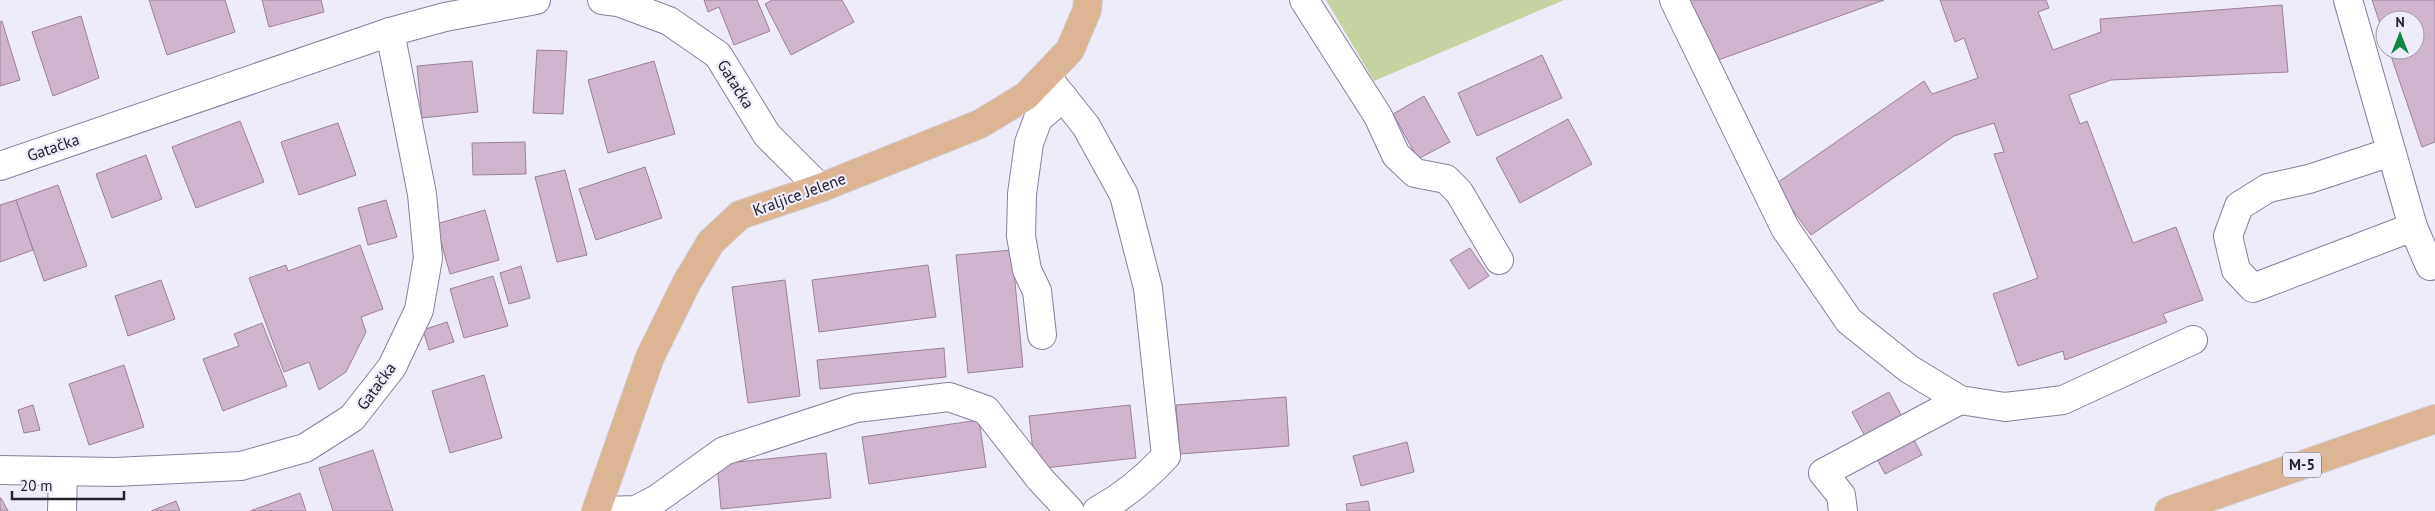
<svg xmlns="http://www.w3.org/2000/svg" width="2435" height="511" font-family="'PT Sans',sans-serif">
	<rect width="100%" height="100%" fill="#efecf9"/>
	<path fill="#c5d3a3" d="M 1326,0 L 1564,0 L 1374,81 Z"/>
	<g fill="#d0b5ce" stroke="#9b8199">
		<path d="M 149,0 L 225,0 L 235,32 L 167,55 Z"/>
		<path d="M 262,0 L 321,0 L 324,12 L 269,27 Z"/>
		<path d="M 704,0 L 757,0 L 770,31 L 734,45 L 719,7 L 708,12 Z"/>
		<path d="M 772,0 L 842,0 L 854,22 L 791,55 L 765,4 Z"/>
		<path d="M 1687,0 L 1884,0 L 1710,63 Z"/>
		<path d="M 1940,0 L 2046,0 L 2049,8 L 2038,12 L 2053,50 L 2101,32 L 2100,19 L 2282,5 L 2288,72 L 2111,80 L 2069,95 L 2080,124 L 2087,121 L 2133,243 L 2176,227 L 2203,300 L 2163,314 L 2167,322 L 2065,360 L 2063,351 L 2018,366 L 1993,294 L 2038,278 L 1994,154 L 2004,152 L 1994,123 L 1954,136 L 1811,235 L 1774,185 L 1924,81 L 1932,94 L 1978,78 L 1964,38 L 1955,42 Z"/>
		<path d="M 2372,0 L 2435,0 L 2435,142 L 2422,147 L 2389,50 L 2415,50 L 2415,20 L 2385,20 L 2385,38 Z"/>
		<path d="M 81,16 L 99,78 L 53,96 L 32,32 Z"/>
		<path d="M 2,21 L 20,80 L 0,86 L 0,22 Z"/>
		<path d="M 537,50 L 567,51 L 563,114 L 533,113 Z"/>
		<path d="M 1542,55 L 1562,98 L 1477,136 L 1458,93 Z"/>
		<path d="M 472,61 L 478,112 L 422,118 L 417,66 Z"/>
		<path d="M 654,61 L 675,134 L 608,153 L 588,80 Z"/>
		<path d="M 1424,96 L 1450,142 L 1418,159 L 1393,114 Z"/>
		<path d="M 1568,119 L 1592,164 L 1520,203 L 1496,158 Z"/>
		<path d="M 240,121 L 264,182 L 196,208 L 172,147 Z"/>
		<path d="M 338,123 L 356,175 L 299,195 L 281,142 Z"/>
		<path d="M 525,142 L 526,174 L 473,175 L 472,143 Z"/>
		<path d="M 146,155 L 162,199 L 112,218 L 96,174 Z"/>
		<path d="M 645,167 L 662,218 L 596,240 L 579,189 Z"/>
		<path d="M 565,170 L 587,255 L 557,262 L 535,177 Z"/>
		<path d="M 58,185 L 87,266 L 44,281 L 16,200 Z"/>
		<path d="M 16,200 L 33,250 L 0,262 L 0,205 Z"/>
		<path d="M 386,200 L 397,237 L 368,245 L 358,208 Z"/>
		<path d="M 485,210 L 499,260 L 450,274 L 436,224 Z"/>
		<path d="M 360,245 L 383,309 L 361,317 L 366,332 L 346,372 L 319,390 L 309,362 L 284,372 L 249,278 L 286,265 L 288,271 Z"/>
		<path d="M 1470,248 L 1489,276 L 1469,289 L 1450,260 Z"/>
		<path d="M 1012,250 L 1023,367 L 968,373 L 956,255 Z"/>
		<path d="M 928,265 L 936,317 L 819,332 L 812,280 Z"/>
		<path d="M 521,266 L 530,298 L 509,304 L 500,273 Z"/>
		<path d="M 493,276 L 508,326 L 464,338 L 450,289 Z"/>
		<path d="M 161,280 L 175,319 L 128,336 L 115,296 Z"/>
		<path d="M 785,280 L 800,396 L 748,403 L 732,287 Z"/>
		<path d="M 447,322 L 454,342 L 429,350 L 423,330 Z"/>
		<path d="M 262,323 L 287,386 L 223,411 L 203,359 L 239,346 L 234,334 Z"/>
		<path d="M 944,348 L 946,377 L 820,389 L 817,360 Z"/>
		<path d="M 124,365 L 144,427 L 89,445 L 69,384 Z"/>
		<path d="M 484,375 L 502,438 L 450,453 L 432,391 Z"/>
		<path d="M 1889,392 L 1922,455 L 1885,474 L 1852,412 Z"/>
		<path d="M 1286,397 L 1289,446 L 1180,454 L 1176,405 Z"/>
		<path d="M 33,405 L 40,430 L 24,433 L 18,410 Z"/>
		<path d="M 1130,405 L 1136,458 L 1035,469 L 1029,416 Z"/>
		<path d="M 979,420 L 986,467 L 869,484 L 862,437 Z"/>
		<path d="M 1407,442 L 1414,472 L 1361,486 L 1353,456 Z"/>
		<path d="M 373,450 L 393,511 L 333,511 L 319,468 Z"/>
		<path d="M 826,453 L 831,498 L 721,509 L 717,464 Z"/>
		<path d="M 300,493 L 306,511 L 250,511 Z"/>
		<path d="M 0,498 L 1,498 L 8,511 L 0,511 Z"/>
		<path d="M 176,501 L 180,511 L 151,511 Z"/>
		<path d="M 1368,501 L 1370,511 L 1347,511 L 1346,504 Z"/>
	</g>
	<g fill="none" stroke-linecap="round" stroke-linejoin="round">
		<g stroke="#877f9d" stroke-width="30">
			<g id="minor">
				<path d="M 602,0 L 618,2 L 669,21 L 718,55 L 767,135 L 820,188"/>
				<path d="M 1304,0 L 1378,116 L 1396,155 L 1415,173 L 1446,179 L 1459,192 L 1499,260"/>
				<path d="M 1674,0 L 1785,228 L 1849,321 L 1909,369 L 1960,400 L 2005,407 L 2063,400 L 2193,340"/>
				<path d="M 2348,0 L 2413,227 L 2430,266"/>
				<path d="M 1046,76 L 1086,126 L 1124,195 L 1148,288 L 1166,456 C 1145,479 1124,496 1097,511"/>
				<path d="M 2391,152 L 2309,179 L 2268,188 L 2239,206 L 2228,236 L 2236,270 L 2253,288 L 2413,227"/>
				<path d="M 0,166 L 390,32 L 445,17 L 536,0"/>
				<path d="M 1042,335 L 1037,291 L 1027,270 L 1021,236 L 1022,194 L 1029,143 L 1038,119 L 1063,97"/>
				<path d="M 0,470 L 115,472 L 241,466 L 305,448 L 352,418 L 392,367 L 419,310 L 428,258 L 422,194 L 390,32"/>
				<path d="M 62,511 L 63,472"/>
				<path d="M 603,511 L 636,510 L 657,499 L 724,451 L 856,408 L 949,397 L 986,410 L 1040,479 L 1070,511"/>
				<path d="M 1843,511 L 1841,495 L 1823,473 L 1960,400"/>
			</g>
		</g>
		<g stroke="#cfced1" stroke-width="30">
			<g id="major">
				<path d="M 596,511 L 650,357 L 687,282 L 711,242 L 740,215 L 820,188 L 980,124 L 1026,96 L 1070,50 L 1087,10 L 1088,0"/>
				<path d="M 2169,511 L 2435,419"/>
			</g>
		</g>
		<use href="#minor" stroke="#fff" stroke-width="28"/>
		<use href="#major" stroke="#dcb594" stroke-width="28"/>
	</g>
	<g text-anchor="middle" stroke-width="4.5" stroke-linejoin="round" paint-order="stroke">
		<rect fill="#efecf9" stroke="#615d6a" stroke-width="1" x="2283" y="452.5" width="38" height="25" rx="4"/>
		<g font-size="15" font-weight="bold" fill="#24202d">
			<text x="2302" y="470">M-5</text>
		</g>
		<g font-size="16" fill="#24202d" stroke="#efecf9">
			<text transform="translate(736 84) rotate(58)" y="6">Gatačka</text>
			<text transform="translate(53 147) rotate(-19)" y="6">Gatačka</text>
			<text transform="translate(799 194) rotate(-20)" y="6">Kraljice Jelene</text>
			<text transform="translate(376 386) rotate(-54)" y="6">Gatačka</text>
		</g>
	</g>
	<g transform="translate(2400 35)"><circle r="24" fill="#efecf9" stroke="#9e9aa7"/>
	<path d="M0-4L9 19L0 12L-9 19Z" fill="#0a8742"/>
	<text y="-8" font-size="14" font-weight="bold" text-anchor="middle" fill="#24202d">N</text>
	</g>
	<path d="M12 491v8h112v-8" fill="none" stroke="#24202d" stroke-width="2.5"/>
	<text x="20" y="491" font-size="15" fill="#24202d" stroke="#efecf9" stroke-width="4" paint-order="stroke">20 m</text>
</svg>
